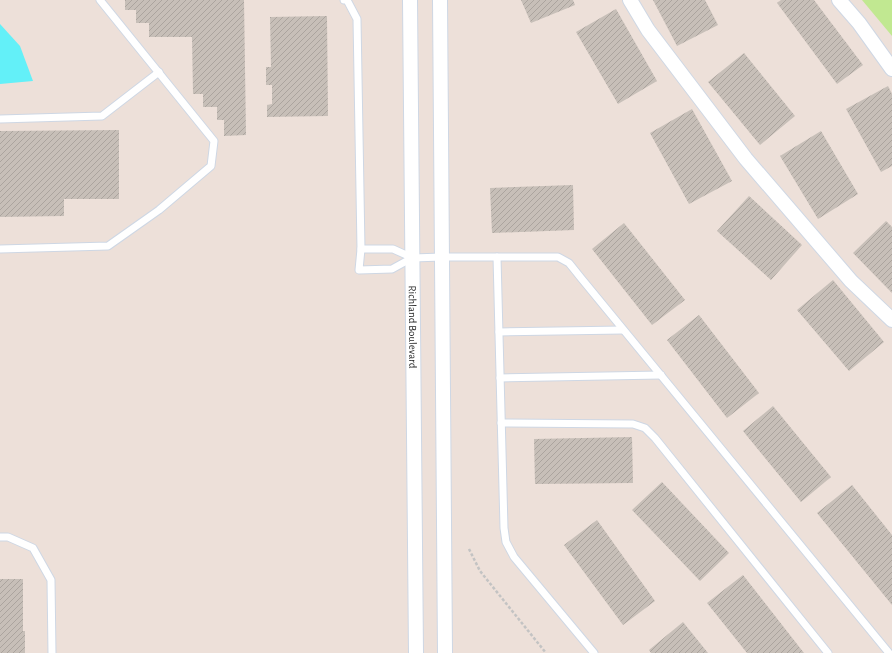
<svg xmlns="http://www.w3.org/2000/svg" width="892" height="653" font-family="'Alegreya Sans',sans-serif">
	<defs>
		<pattern id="building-hatch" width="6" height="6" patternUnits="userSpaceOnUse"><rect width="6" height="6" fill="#c7bfb8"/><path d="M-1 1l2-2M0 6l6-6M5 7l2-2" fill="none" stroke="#aba49e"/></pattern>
	</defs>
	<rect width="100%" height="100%" fill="#ede0d9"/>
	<path fill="#c1e891" d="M 862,0 L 892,0 L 892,36 Z"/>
	<path fill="#63f0f8" d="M 0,24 L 20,46 L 33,81 L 0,84 Z"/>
	<g fill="url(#building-hatch)">
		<path d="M 125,0 L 244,0 L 246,135 L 224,136 L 224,120 L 217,120 L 217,107 L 203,107 L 203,94 L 193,94 L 192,37 L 149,37 L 149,23 L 136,23 L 136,10 L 125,10 Z"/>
		<path d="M 521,0 L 573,0 L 575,5 L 531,23 Z"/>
		<path d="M 653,0 L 705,0 L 718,25 L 677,46 Z"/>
		<path d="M 781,0 L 814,0 L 863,65 L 837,84 L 777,3 Z"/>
		<path d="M 616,9 L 657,81 L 618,104 L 576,32 Z"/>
		<path d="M 327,16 L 328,116 L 267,117 L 267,105 L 272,104 L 272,85 L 266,85 L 266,67 L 271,67 L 270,17 Z"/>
		<path d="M 744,53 L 795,116 L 760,145 L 708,82 Z"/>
		<path d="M 888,86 L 892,94 L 892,166 L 881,172 L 846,109 Z"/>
		<path d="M 692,109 L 732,181 L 689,204 L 650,133 Z"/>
		<path d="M 119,130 L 119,199 L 64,199 L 64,216 L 0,217 L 0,131 Z"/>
		<path d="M 821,131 L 858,194 L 818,219 L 780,156 Z"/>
		<path d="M 573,185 L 574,230 L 492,233 L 490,188 Z"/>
		<path d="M 749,196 L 802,245 L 771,280 L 717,231 Z"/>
		<path d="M 886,221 L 892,227 L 892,293 L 853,253 Z"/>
		<path d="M 624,223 L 685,300 L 652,325 L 592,249 Z"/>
		<path d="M 833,280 L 884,342 L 849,371 L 797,310 Z"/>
		<path d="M 699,315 L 759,393 L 727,418 L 667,340 Z"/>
		<path d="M 773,406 L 831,477 L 801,502 L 743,431 Z"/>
		<path d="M 632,437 L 633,483 L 535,484 L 534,439 Z"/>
		<path d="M 662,482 L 729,553 L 700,581 L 632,510 Z"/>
		<path d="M 852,485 L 892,535 L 892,605 L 817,513 Z"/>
		<path d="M 597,520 L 655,601 L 623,625 L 564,545 Z"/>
		<path d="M 743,575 L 804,653 L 747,653 L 707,603 Z"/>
		<path d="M 0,579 L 23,579 L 23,631 L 25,631 L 25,653 L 0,653 Z"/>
		<path d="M 683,622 L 708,653 L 651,653 L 649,650 Z"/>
	</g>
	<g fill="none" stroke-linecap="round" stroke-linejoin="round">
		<g stroke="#ced7e4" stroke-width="9">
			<g id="lane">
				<path d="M 344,0 L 347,0 L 357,19 L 361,249 L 359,270 L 392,269 L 412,258"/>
				<path d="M 0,119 L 102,116 L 159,72"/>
				<path d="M 0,249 L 108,246 L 159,210 L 211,166 L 214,141 L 100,0"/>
				<path d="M 361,249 L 393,249 L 413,258 L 442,257 L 558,257 L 569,263 L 581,278 L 889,653"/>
				<path d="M 497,257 L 504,528 L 506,542 L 514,557 L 594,653"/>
				<path d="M 499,332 L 623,330"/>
				<path d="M 500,378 L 661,375"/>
				<path d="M 501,423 L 633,424 L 645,428 L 655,438 L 828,653"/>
				<path d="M 0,537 L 8,537 L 33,548 L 51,580 L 52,653"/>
			</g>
		</g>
		<g stroke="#ced7e4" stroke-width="16">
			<g id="street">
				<path id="s1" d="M 410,0 L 416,653"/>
				<path d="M 440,0 L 445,653"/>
				<path d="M 630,0 L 648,30 L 746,159 L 851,281 L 892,320"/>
				<path d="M 839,0 L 859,23 L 892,69"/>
			</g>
		</g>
		<path stroke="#c3c3c3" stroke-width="2.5" stroke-dasharray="3 2" stroke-linecap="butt" d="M 469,549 L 480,571 L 546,653"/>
		<use href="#lane" stroke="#fff" stroke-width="7"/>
		<use href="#street" stroke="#fff" stroke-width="14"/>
	</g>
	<g text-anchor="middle" stroke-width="4" stroke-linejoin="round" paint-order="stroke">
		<g font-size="11" fill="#292929" stroke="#fff">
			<text dy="4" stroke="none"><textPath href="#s1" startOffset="327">Richland Boulevard</textPath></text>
		</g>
	</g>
</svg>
